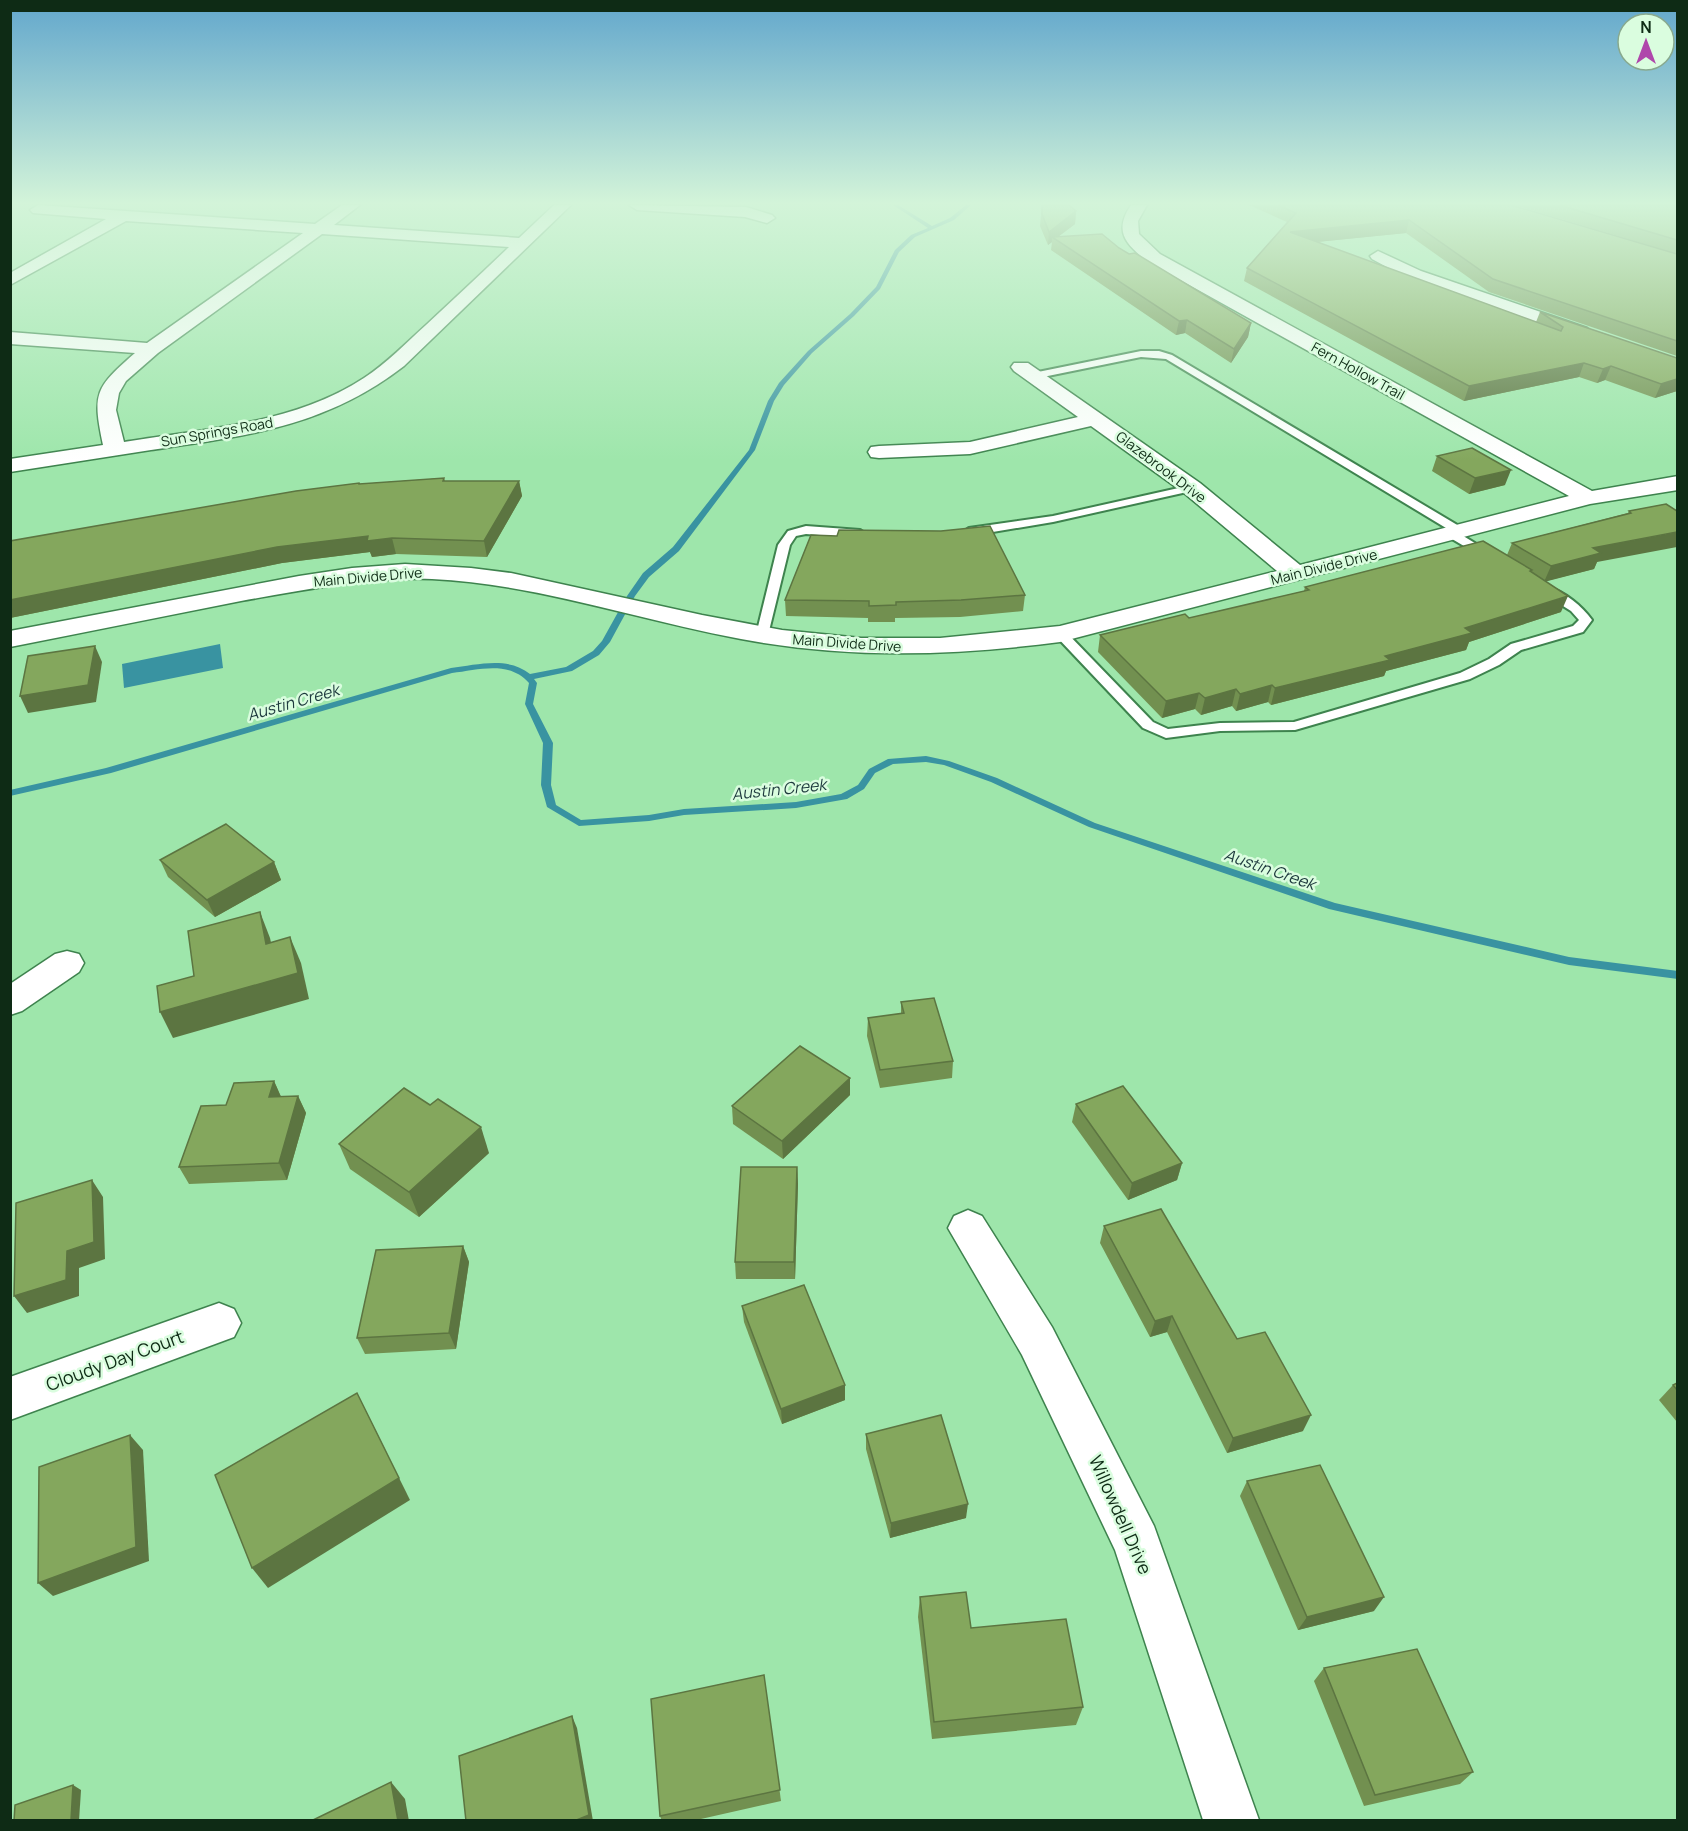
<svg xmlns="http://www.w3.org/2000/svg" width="1688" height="1831" font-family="Manrope,sans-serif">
	<rect width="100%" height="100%" fill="#9ee6ab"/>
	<path fill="#3993a1" d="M 220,644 L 223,668 L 124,688 L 122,664 Z"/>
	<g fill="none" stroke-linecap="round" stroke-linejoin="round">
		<path fill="#3993a1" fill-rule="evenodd" d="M 893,205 L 898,205 L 932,226 L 950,218 L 966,205 L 971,205 L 954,220 L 915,237 L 899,252 L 880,289 L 854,316 L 812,353 L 784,385 L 774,401 L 755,450 L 679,551 L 649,577 L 635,596 L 610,642 L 599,655 L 572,671 L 534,679 L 537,683 L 533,704 L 553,743 L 551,785 L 556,805 L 581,820 L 649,815 L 684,809 L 796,802 L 841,794 L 858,785 L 869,769 L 888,759 L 926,756 L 949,761 L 997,778 L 1095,823 L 1335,903 L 1569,957 L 1678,971 L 1678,979 L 1569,965 L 1329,909 L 1089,827 L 991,782 L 944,765 L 926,762 L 893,764 L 875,773 L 864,789 L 847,799 L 796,808 L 684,815 L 649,821 L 579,826 L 547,807 L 541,785 L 543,743 L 525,704 L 529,683 C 509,660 478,670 452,673 L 111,773 L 10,796 L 10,790 L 106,768 L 451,668 C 477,665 508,656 530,674 L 566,667 L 593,651 L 602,641 L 627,596 L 643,573 L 673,547 L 749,450 L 768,401 L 779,383 L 808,351 L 850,314 L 876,287 L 895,250 L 911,235 L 928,228 Z"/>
		<g stroke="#3e834e" stroke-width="4">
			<g id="service">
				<path d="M 1141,351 L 1159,351 L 1172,355 L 1464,529 L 1466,531 L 1460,534 L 1496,556 L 1490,560 L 1486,559 L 1447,536 L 1445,534 L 1451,531 L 1166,359 L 1141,357 L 1033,379 L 1028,376 L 1033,373 Z"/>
				<path d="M 1192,485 L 1196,486 L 1196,490 L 1053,522 L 969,536 L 963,532 L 969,528 L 1053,516 Z"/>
				<path d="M 806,526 L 860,530 L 866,534 L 860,538 L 806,534 L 796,536 L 790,545 L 768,635 L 762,639 L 757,638 L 756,635 L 778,545 L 788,531 Z"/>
				<path d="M 1548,587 C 1565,592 1582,606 1592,620 L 1583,632 L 1521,650 L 1499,665 L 1470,679 L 1295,730 L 1220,731 L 1166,738 L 1143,728 L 1054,634 L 1060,630 L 1065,631 L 1153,722 L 1168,729 L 1220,723 L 1294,722 L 1460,673 L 1489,659 L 1511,644 L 1573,626 L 1579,620 L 1571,611 L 1544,594 L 1542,591 L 1544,588 Z"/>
			</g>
		</g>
		<g stroke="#3e834e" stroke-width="3">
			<g id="minor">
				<path d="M 38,205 L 315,224 L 342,205 L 360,205 L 334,225 L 519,238 L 554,205 L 571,205 L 404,366 C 325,427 246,436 151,450 C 104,457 57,465 10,472 L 10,459 L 103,445 C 92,393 95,388 135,353 L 10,344 L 10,332 L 147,343 L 303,233 L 126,221 L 10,285 L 10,273 L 106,219 L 33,213 L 30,210 ZM 322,234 L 509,247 C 482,273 454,299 426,325 C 406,343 387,363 364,378 C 294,424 204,429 124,442 L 116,410 L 119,393 L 126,381 L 158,353 Z"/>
				<path d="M 629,205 L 746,207 L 772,215 L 775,218 L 767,223 L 745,217 L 637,210 Z"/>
				<path d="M 1131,205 L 1147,205 L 1138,221 L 1139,234 L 1160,254 L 1592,491 L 1678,476 L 1678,490 L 1590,504 L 1060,642 C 953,656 848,659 741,639 C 638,620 537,584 432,579 C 368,577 304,590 241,601 C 164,616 88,632 10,647 L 10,631 L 299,576 L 352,568 L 405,564 L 471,568 L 511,573 L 702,615 L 782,630 L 861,638 L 940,638 L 1060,626 L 1277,571 L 1184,493 L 1091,426 L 970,454 L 879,458 L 871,457 L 868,452 L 871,447 L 879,446 L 970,442 L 1078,417 L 1014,371 L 1011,367 L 1014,363 L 1028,363 L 1200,483 L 1300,565 L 1569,496 L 1148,262 C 1126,244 1113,232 1131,205 Z"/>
				<path d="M 1378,251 L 1421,271 L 1587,328 L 1590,332 L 1587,336 L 1575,336 L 1409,279 L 1372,259 L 1370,256 Z"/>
				<path d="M 67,951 L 79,954 L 84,963 L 79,972 L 22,1011 L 10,1015 L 10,984 L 55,954 Z"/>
				<path d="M 968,1210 L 982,1216 L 1052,1327 L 1154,1526 L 1259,1820 L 1203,1820 L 1115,1550 L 1022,1355 L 948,1228 L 954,1216 Z"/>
				<path d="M 219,1303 L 234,1309 L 241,1323 L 234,1337 L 10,1420 L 10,1377 Z"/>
			</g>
		</g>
		<use href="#service" fill="#fff" fill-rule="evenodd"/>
		<use href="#minor" fill="#fff" fill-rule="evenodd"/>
	</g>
	<g fill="#729050">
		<path d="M 1042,205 L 1076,211 L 1075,224 L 1058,237 L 1119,248 L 1251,323 L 1248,337 L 1231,363 L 1185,333 L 1176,335 L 1051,250 L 1052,242 L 1048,245 L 1040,226 Z"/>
		<path d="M 1249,205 L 1511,205 L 1658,248 L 1514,205 L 1677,205 L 1677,356 L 1489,292 L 1406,233 L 1316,242 L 1536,322 L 1540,312 L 1677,358 L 1677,391 L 1655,398 L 1605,380 L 1597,383 L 1579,377 L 1464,401 L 1244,281 L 1247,268 L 1287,222 Z"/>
		<path d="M 1437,456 L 1505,485 L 1469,494 L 1432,471 Z"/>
		<path d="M 444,478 L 445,481 L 519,481 L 522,496 L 487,557 L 396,554 L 372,557 L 370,552 L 282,563 L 10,618 L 10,541 L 359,484 Z"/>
		<path d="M 1666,504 L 1597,562 L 1594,569 L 1546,581 L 1561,612 L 1469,642 L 1466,650 L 1386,671 L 1384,676 L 1271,705 L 1268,702 L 1236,711 L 1232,706 L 1201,715 L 1195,709 L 1162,718 L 1098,652 L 1100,635 L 1189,618 L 1304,591 L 1305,587 L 1507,555 L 1512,543 L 1628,513 L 1629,511 Z"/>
		<path d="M 1025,595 L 1023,611 L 960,617 L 895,618 L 895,622 L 868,622 L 868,618 L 786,616 L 785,600 Z"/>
		<path d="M 160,860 L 274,862 L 281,880 L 215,917 L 168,877 Z"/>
		<path d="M 901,1002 L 953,1061 L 952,1078 L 880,1088 L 867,1036 L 868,1018 L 901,1014 Z"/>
		<path d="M 274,1081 L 281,1097 L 298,1096 L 306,1113 L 287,1180 L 189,1184 L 179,1167 L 226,1105 Z"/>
		<path d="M 850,1095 L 783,1159 L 733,1124 L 732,1106 Z"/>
		<path d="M 1076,1104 L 1182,1163 L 1177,1180 L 1128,1200 L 1072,1122 Z"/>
		<path d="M 339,1144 L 489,1153 L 419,1217 L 350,1169 Z"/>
		<path d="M 797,1167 L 798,1184 L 795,1279 L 736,1279 L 735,1262 Z"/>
		<path d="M 1104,1226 L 1237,1339 L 1303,1431 L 1227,1453 L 1167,1332 L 1150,1337 L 1100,1243 Z"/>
		<path d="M 463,1246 L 469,1262 L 456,1349 L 365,1354 L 357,1338 Z"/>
		<path d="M 742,1306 L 845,1400 L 782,1424 L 744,1322 Z"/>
		<path d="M 1677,1383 L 1677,1422 L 1659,1400 L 1673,1385 Z"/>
		<path d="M 866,1434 L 966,1518 L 890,1538 L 866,1449 Z"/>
		<path d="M 1247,1481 L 1374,1611 L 1298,1630 L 1240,1496 Z"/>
		<path d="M 920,1597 L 971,1628 L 1083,1707 L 1076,1725 L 932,1739 L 918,1617 Z"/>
		<path d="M 1324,1668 L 1473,1772 L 1460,1784 L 1364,1806 L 1314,1681 Z"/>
		<path d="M 764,1675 L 781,1801 L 692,1821 L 662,1821 L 660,1816 Z"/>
	</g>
	<g fill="#5c7541">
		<path d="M 1076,211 L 1075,224 L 1055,239 L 1052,237 L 1052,242 L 1048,245 L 1049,232 Z"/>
		<path d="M 1409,220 L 1406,233 L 1287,245 L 1290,232 Z"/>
		<path d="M 1187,320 L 1185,333 L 1176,335 L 1179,321 Z"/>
		<path d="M 1251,323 L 1248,337 L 1231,363 L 1234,349 Z"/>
		<path d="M 1584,363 L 1579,377 L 1464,401 L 1469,386 Z"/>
		<path d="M 1611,366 L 1605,380 L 1597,383 L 1603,369 Z"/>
		<path d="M 1677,379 L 1677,391 L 1655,398 L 1661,384 Z"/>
		<path d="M 1511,470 L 1505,485 L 1469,494 L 1475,478 Z"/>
		<path d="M 519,481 L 522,496 L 487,557 L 484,541 Z"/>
		<path d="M 1677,532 L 1677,547 L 1597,562 L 1594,569 L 1544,582 L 1551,566 L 1593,548 Z"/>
		<path d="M 368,536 L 392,538 L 396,554 L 372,557 L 370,552 L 282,563 L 10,618 L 10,600 L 277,547 Z"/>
		<path d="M 1568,596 L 1561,612 L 1469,642 L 1466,650 L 1386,671 L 1384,676 L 1271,705 L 1275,688 L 1385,656 L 1465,628 Z"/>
		<path d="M 95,646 L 102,662 L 96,702 L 28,713 L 20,696 Z"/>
		<path d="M 1272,685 L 1268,702 L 1236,711 L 1240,694 Z"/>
		<path d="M 1236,689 L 1232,706 L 1201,715 L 1205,698 Z"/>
		<path d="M 1199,693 L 1195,709 L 1162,718 L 1166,701 Z"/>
		<path d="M 274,862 L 281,880 L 215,917 L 207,900 Z"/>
		<path d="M 260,912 L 270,938 L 277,970 L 266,944 Z"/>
		<path d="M 290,937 L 301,963 L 309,999 L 173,1038 L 160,1012 Z"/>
		<path d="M 850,1078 L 850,1095 L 783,1159 L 782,1141 Z"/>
		<path d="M 274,1081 L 282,1099 L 269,1097 Z"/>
		<path d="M 298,1096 L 306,1113 L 287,1180 L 279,1163 Z"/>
		<path d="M 481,1127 L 489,1153 L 419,1217 L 409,1192 Z"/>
		<path d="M 1182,1163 L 1177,1180 L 1128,1200 L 1132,1183 Z"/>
		<path d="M 797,1167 L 798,1184 L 795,1279 L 794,1262 Z"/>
		<path d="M 92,1180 L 103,1197 L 105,1259 L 79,1268 L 79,1296 L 27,1313 L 14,1296 L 67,1251 Z"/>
		<path d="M 463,1246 L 469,1262 L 456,1349 L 449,1333 Z"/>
		<path d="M 1172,1316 L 1167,1332 L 1150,1337 L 1155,1321 Z"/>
		<path d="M 845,1385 L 845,1400 L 782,1424 L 781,1409 Z"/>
		<path d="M 357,1393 L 410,1500 L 268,1588 L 252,1568 Z"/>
		<path d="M 1311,1415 L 1303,1431 L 1227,1453 L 1233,1438 Z"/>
		<path d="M 130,1435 L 143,1450 L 149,1561 L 53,1596 L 38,1583 Z"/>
		<path d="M 968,1504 L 966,1518 L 890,1538 L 891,1523 Z"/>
		<path d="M 1384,1597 L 1374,1611 L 1298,1630 L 1307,1617 Z"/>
		<path d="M 572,1716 L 577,1728 L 593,1821 L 574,1821 Z"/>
		<path d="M 391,1782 L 405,1799 L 409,1821 L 398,1821 Z"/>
		<path d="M 73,1785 L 81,1790 L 79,1821 L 70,1821 Z"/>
	</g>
	<g fill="#84a75d" stroke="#5c7541" stroke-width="1.5">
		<path d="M 1042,205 L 1069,205 L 1076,211 L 1049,232 L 1042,214 Z"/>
		<path d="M 1278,205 L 1511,205 L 1677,254 L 1677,341 L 1493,279 L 1409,220 L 1290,232 L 1561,331 L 1563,327 L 1540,312 L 1677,358 L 1677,379 L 1661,384 L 1611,366 L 1603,369 L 1584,363 L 1469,386 L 1247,268 L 1296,213 Z"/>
		<path d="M 1559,205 L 1677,205 L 1677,240 Z"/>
		<path d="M 1102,234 L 1119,248 L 1129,254 L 1135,253 L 1251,323 L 1234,349 L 1187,320 L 1179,321 L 1052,237 Z"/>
		<path d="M 1472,448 L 1511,470 L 1475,478 L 1437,456 Z"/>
		<path d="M 444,478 L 443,481 L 519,481 L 484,541 L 392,538 L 367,541 L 368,536 L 277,547 L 10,600 L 10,541 L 296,491 L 359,483 L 359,484 Z"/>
		<path d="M 1666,504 L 1677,511 L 1677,532 L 1593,548 L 1601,553 L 1551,566 L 1512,543 L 1631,513 L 1629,511 Z"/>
		<path d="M 990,526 L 1025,595 L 961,600 L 896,602 L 896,605 L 869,606 L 869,601 L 785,600 L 811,535 L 837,536 L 839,530 L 941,531 Z"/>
		<path d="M 1483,541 L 1532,570 L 1530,571 L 1568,596 L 1465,628 L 1472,633 L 1385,656 L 1390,660 L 1275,688 L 1272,685 L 1240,694 L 1236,689 L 1205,698 L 1199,693 L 1166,701 L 1100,635 L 1185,614 L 1189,618 L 1309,590 L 1305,587 Z"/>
		<path d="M 95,646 L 88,685 L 20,696 L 28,656 Z"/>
		<path d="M 226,824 L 274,862 L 207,900 L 160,860 Z"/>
		<path d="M 260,912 L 266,944 L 290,937 L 298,973 L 160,1012 L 157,986 L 194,976 L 188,931 Z"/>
		<path d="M 934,998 L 953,1061 L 880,1070 L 868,1018 L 904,1013 L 901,1002 Z"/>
		<path d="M 800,1046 L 850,1078 L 782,1141 L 732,1106 Z"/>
		<path d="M 274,1081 L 269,1097 L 298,1096 L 279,1163 L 179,1167 L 201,1106 L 226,1105 L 234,1083 Z"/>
		<path d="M 1123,1086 L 1182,1163 L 1132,1183 L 1076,1104 Z"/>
		<path d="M 404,1088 L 430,1105 L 438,1099 L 481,1127 L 409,1192 L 339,1144 Z"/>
		<path d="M 741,1167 L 797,1167 L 794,1262 L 735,1262 Z"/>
		<path d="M 92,1180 L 94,1242 L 67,1251 L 66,1280 L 14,1296 L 16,1203 Z"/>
		<path d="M 1161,1209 L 1237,1339 L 1265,1332 L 1311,1415 L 1233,1438 L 1172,1316 L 1155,1321 L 1104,1226 Z"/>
		<path d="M 463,1246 L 449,1333 L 357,1338 L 376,1250 Z"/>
		<path d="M 804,1285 L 845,1385 L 781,1409 L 742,1306 Z"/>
		<path d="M 1677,1383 L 1677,1390 L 1673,1385 Z"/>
		<path d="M 357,1393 L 399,1478 L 252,1568 L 215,1475 Z"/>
		<path d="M 941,1415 L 968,1504 L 891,1523 L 866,1434 Z"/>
		<path d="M 130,1435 L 136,1547 L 38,1583 L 39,1467 Z"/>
		<path d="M 1320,1465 L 1384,1597 L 1307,1617 L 1247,1481 Z"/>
		<path d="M 966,1592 L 971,1628 L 1066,1619 L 1083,1707 L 934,1722 L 920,1597 Z"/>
		<path d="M 1417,1649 L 1473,1772 L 1375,1795 L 1324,1668 Z"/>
		<path d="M 764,1675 L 780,1790 L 660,1816 L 651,1699 Z"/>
		<path d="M 572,1716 L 589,1815 L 574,1821 L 466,1821 L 459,1756 Z"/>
		<path d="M 391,1782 L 398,1821 L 311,1821 Z"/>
		<path d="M 73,1785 L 71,1820 L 14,1821 L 15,1805 Z"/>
	</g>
	<linearGradient id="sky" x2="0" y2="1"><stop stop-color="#62a7cc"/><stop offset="0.44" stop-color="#d3f4d9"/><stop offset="1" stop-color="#d3f4d9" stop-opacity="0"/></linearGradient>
	<rect width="1688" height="461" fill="url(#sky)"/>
	<g text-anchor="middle" stroke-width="5" stroke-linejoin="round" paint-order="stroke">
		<g font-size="14" fill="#0e2b15" stroke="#dafddf">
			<text transform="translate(1358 371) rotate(29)" y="5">Fern Hollow Trail</text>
			<text transform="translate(217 432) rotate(-10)" y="5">Sun Springs Road</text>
			<text transform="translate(1161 467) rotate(37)" y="5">Glazebrook Drive</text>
			<text transform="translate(1324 567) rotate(-14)" y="5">Main Divide Drive</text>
			<text transform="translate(368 577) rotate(-5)" y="5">Main Divide Drive</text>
			<text transform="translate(847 643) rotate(4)" y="5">Main Divide Drive</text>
		</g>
		<g font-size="16" font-style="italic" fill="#1d393d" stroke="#dafddf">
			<text transform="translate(293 702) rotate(-16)" y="6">Austin Creek</text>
			<text transform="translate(779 789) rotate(-6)" y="6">Austin Creek</text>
			<text transform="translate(1270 869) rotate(19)" y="6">Austin Creek</text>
		</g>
		<g font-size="18" fill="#0e2b15" stroke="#dafddf">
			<text transform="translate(115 1361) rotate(-20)" y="6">Cloudy Day Court</text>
			<text transform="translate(1120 1515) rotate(66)" y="6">Willowdell Drive</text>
		</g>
	</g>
	<rect width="1688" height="1831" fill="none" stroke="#0e2b15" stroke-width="24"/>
	<g transform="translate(1646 42)"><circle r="28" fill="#dafddf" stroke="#88a98e" stroke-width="1.5"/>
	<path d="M0-4.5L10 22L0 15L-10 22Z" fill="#af47ab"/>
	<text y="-9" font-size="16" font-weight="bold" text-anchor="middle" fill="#0e2b15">N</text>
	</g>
</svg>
